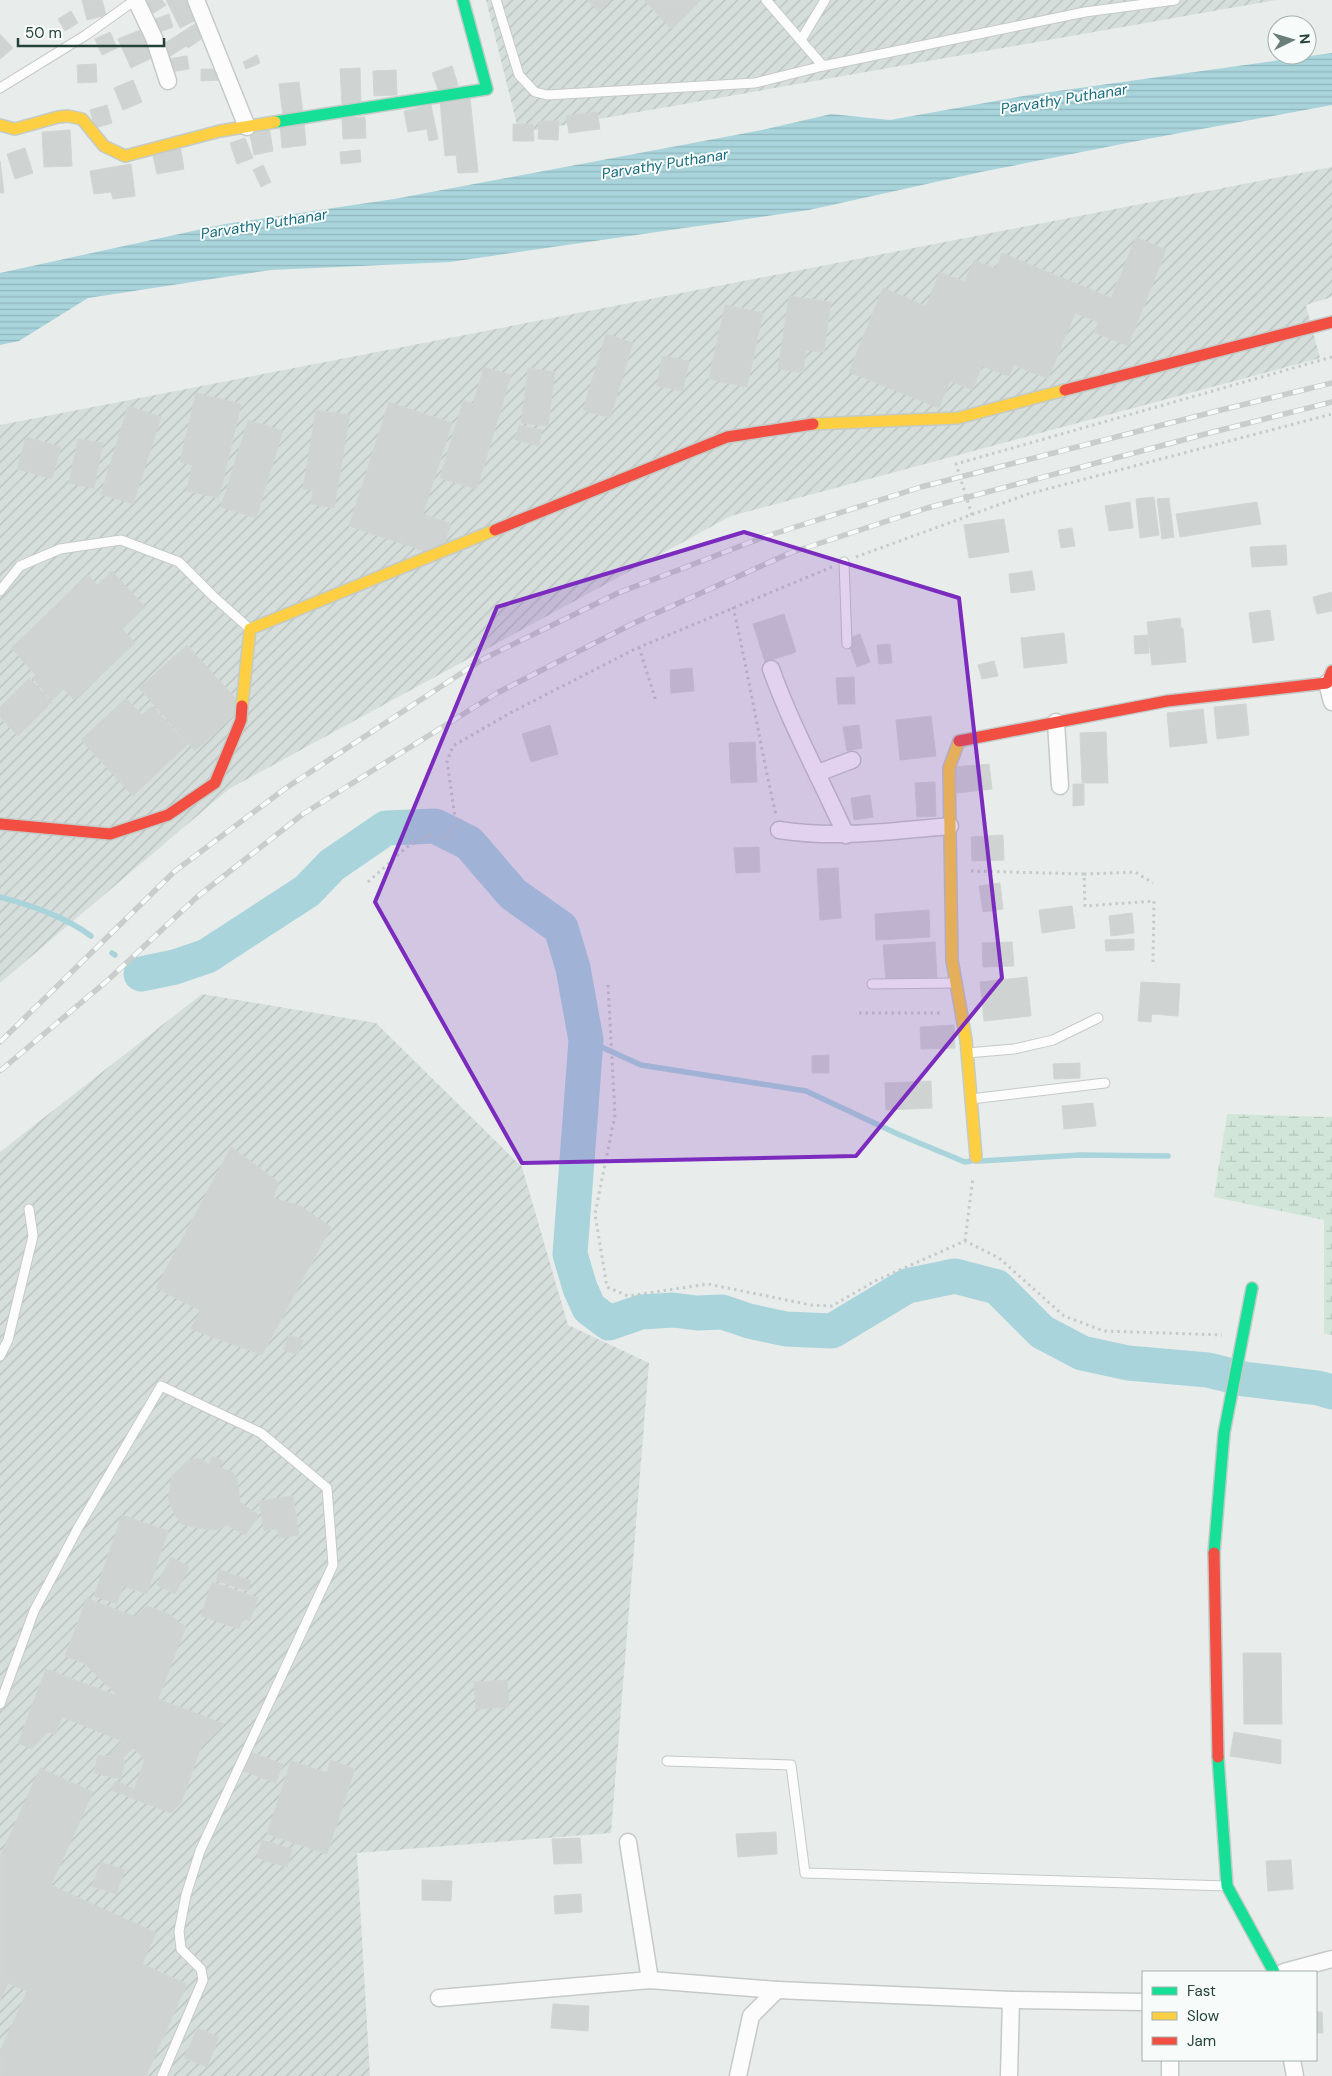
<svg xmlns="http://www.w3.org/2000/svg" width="1332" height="2076" font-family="'DM Sans',sans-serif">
	<defs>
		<pattern id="industrial-furrows" width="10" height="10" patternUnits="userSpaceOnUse" patternTransform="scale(1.25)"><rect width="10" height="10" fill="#d6dedb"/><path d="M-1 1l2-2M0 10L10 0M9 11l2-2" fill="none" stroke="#b8c0bd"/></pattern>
		<pattern id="wetland-marsh" width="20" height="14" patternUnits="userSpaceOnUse" patternTransform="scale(1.25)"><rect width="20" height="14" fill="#d1e6d8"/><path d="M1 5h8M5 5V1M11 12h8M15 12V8" fill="none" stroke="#b3c6ba"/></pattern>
		<pattern id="water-rules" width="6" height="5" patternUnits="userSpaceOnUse" patternTransform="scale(1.25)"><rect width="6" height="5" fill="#a9d4db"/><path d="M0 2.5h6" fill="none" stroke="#91b7bd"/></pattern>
	</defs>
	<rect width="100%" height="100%" fill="#e8edeb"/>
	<g fill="url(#industrial-furrows)">
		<path d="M 486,0 L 1276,0 L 519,133 Z"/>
		<path d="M 1332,167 L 1332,297 L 1306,305 L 1320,358 L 731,516 L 229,789 L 0,983 L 0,425 Z"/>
		<path d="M 202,994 L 376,1023 L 522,1167 L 568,1325 L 649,1363 L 611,1833 L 357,1853 L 370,2076 L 0,2076 L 0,1152 Z"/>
	</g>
	<path fill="url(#wetland-marsh)" d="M 1227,1114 L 1332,1117 L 1332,1335 L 1324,1334 L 1324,1220 L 1214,1197 Z"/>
	<path fill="url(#water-rules)" d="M 1332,53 L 1332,105 L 1142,140 L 981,172 L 809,210 L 450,262 L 271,270 L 88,298 L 19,341 L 0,345 L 0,273 L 225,224 L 394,199 L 762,130 L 831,114 L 890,120 L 1029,95 Z"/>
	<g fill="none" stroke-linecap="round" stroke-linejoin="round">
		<g stroke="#a9d4db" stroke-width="5.5">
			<path d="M 0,897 C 32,906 64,916 91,936"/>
			<path d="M 112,953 L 115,955"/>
			<path d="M 136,971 L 141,974"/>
			<path d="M 588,1059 L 586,1040 L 641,1065 L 806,1091 L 900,1135 L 965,1162 L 971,1161"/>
			<path d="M 980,1161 L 1080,1155 L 1168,1156"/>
		</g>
		<path stroke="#a9d4db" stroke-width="35" d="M 141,974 L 175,967 L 207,956 L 307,891 L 332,865 L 386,828 L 435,826 L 469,843 L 513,894 L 561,928 L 573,968 L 586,1040 L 570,1254 L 580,1288 L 589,1308 L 609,1323 L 641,1312 L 673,1310 L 697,1313 L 722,1312 L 749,1321 L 786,1329 L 832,1331 L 907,1286 L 955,1276 L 997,1287 L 1042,1332 L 1082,1353 L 1128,1363 L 1208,1370 L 1244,1379 L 1318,1388 L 1332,1392"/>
	</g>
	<g fill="#cfd4d2" stroke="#d1d6d4">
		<path d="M 82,0 L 102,0 L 106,15 L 87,20 Z"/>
		<path d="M 147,0 L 162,0 L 166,5 L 149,16 L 141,4 Z"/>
		<path d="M 166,0 L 193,0 L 202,17 L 180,28 Z"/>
		<path d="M 587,0 L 611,0 L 598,12 Z"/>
		<path d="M 644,0 L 701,0 L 671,29 Z"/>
		<path d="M 71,11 L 78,23 L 65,31 L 58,19 Z"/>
		<path d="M 169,14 L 173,27 L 155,34 L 150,21 Z"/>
		<path d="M 198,22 L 207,35 L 188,48 L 186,46 L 169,57 L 162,45 Z"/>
		<path d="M 145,28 L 154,57 L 131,68 L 118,39 Z"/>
		<path d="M 110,32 L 117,48 L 102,55 L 95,39 Z"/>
		<path d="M 0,34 L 13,48 L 0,59 Z"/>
		<path d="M 257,55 L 260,63 L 246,69 L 243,62 Z"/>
		<path d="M 187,56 L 189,69 L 170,72 L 168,59 Z"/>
		<path d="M 96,64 L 97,82 L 78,83 L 77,65 Z"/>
		<path d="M 452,66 L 458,85 L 439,92 L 432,73 Z"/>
		<path d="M 360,68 L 361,103 L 342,104 L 340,69 Z"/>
		<path d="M 201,69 L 219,69 L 219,80 L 201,81 Z"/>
		<path d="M 396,70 L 397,95 L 374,96 L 373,71 Z"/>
		<path d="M 133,80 L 142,102 L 123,110 L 114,88 Z"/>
		<path d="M 299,82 L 303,114 L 283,116 L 279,84 Z"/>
		<path d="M 470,98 L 478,172 L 458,173 L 456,155 L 445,156 L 440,101 Z"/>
		<path d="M 107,105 L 112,123 L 95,128 L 90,110 Z"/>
		<path d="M 431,105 L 438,139 L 429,141 L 427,129 L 408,132 L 404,111 Z"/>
		<path d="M 597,112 L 600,129 L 569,133 L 566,116 Z"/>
		<path d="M 365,117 L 366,138 L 343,139 L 342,118 Z"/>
		<path d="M 539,121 L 559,121 L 558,140 L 538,139 Z"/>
		<path d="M 304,122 L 306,145 L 282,148 L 280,125 Z"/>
		<path d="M 513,124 L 533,124 L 534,141 L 513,141 Z"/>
		<path d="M 269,126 L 273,151 L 254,155 L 249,130 Z"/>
		<path d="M 70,130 L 72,166 L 44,167 L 42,132 Z"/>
		<path d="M 245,138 L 253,158 L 237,164 L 230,143 Z"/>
		<path d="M 180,145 L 184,169 L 157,174 L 152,151 Z"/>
		<path d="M 25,148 L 33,173 L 15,179 L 7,154 Z"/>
		<path d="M 360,150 L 361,162 L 341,164 L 340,152 Z"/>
		<path d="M 0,161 L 4,193 L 0,193 Z"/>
		<path d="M 131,164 L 135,196 L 113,199 L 111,192 L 94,194 L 90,171 Z"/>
		<path d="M 263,165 L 271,182 L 261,187 L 253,170 Z"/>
		<path d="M 1136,237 L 1166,250 L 1128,346 L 1094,332 L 1098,322 L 1075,313 L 1048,379 L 1014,365 L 1009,376 L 982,366 L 972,390 L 950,381 L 939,408 L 849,372 L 883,288 L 926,306 L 940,272 L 965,282 L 974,260 L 996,269 L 1002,253 L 1111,298 Z"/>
		<path d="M 789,296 L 831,302 L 824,352 L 806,350 L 803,373 L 778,369 Z"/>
		<path d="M 725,305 L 763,313 L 747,387 L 709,379 Z"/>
		<path d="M 606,334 L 633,343 L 610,418 L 583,410 Z"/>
		<path d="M 662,356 L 689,361 L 683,391 L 657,386 Z"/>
		<path d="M 484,367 L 511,375 L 477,489 L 440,478 L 463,401 L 473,404 Z"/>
		<path d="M 528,368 L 555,372 L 548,426 L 521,423 Z"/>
		<path d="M 196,393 L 241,404 L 219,498 L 187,491 L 192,465 L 180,462 Z"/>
		<path d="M 389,402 L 452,423 L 423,514 L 451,524 L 440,556 L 349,526 Z"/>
		<path d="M 128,406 L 161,417 L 133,504 L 101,494 Z"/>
		<path d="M 316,410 L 350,415 L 334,508 L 311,504 L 313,491 L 303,489 Z"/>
		<path d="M 248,420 L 283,431 L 256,518 L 221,507 Z"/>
		<path d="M 519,425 L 542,430 L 539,446 L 515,440 Z"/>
		<path d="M 26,437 L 61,447 L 52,479 L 17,469 Z"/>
		<path d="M 78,439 L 103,443 L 94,488 L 69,483 Z"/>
		<path d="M 1154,497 L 1159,535 L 1140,538 L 1136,499 Z"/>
		<path d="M 1169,498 L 1174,537 L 1162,539 L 1157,499 Z"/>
		<path d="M 1130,502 L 1133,528 L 1109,531 L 1105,506 Z"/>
		<path d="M 1257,502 L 1261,524 L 1180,537 L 1176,514 Z"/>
		<path d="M 1004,519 L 1009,552 L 969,558 L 964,525 Z"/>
		<path d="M 1072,528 L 1075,546 L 1061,548 L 1058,530 Z"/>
		<path d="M 1286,545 L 1287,565 L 1252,567 L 1250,547 Z"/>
		<path d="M 112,571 L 145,607 L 122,629 L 135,643 L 74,700 L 64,689 L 52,700 L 32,678 L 36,675 L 11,648 L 88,575 L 97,585 Z"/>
		<path d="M 1032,571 L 1035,590 L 1011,593 L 1009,574 Z"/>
		<path d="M 1332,592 L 1332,611 L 1317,614 L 1313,597 Z"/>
		<path d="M 1270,610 L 1274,640 L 1253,643 L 1249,613 Z"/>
		<path d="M 784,614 L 796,652 L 765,662 L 753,624 Z"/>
		<path d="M 1180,618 L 1181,628 L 1183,628 L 1186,662 L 1152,665 L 1147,622 Z"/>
		<path d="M 1064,633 L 1067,663 L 1024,668 L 1021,638 Z"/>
		<path d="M 860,634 L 870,662 L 857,667 L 847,639 Z"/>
		<path d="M 1148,635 L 1149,653 L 1135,654 L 1134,636 Z"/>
		<path d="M 890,644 L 892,663 L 879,664 L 877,645 Z"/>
		<path d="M 187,645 L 243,707 L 195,751 L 139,688 Z"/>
		<path d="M 994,661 L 998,676 L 982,679 L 978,665 Z"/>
		<path d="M 692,668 L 694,691 L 671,693 L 670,670 Z"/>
		<path d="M 854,677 L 855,704 L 838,704 L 836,678 Z"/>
		<path d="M 29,678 L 52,702 L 18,736 L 0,717 L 0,707 Z"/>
		<path d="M 126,698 L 142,715 L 152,706 L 188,744 L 133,796 L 81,740 Z"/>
		<path d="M 1246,704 L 1249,735 L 1217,739 L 1214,707 Z"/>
		<path d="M 1203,709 L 1207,743 L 1170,747 L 1167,713 Z"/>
		<path d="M 931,716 L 936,756 L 900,760 L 896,720 Z"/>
		<path d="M 550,725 L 558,754 L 531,762 L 522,734 Z"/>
		<path d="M 859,725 L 862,748 L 847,751 L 843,727 Z"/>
		<path d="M 1106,732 L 1108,783 L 1082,783 L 1080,733 Z"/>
		<path d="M 755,742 L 757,782 L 731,783 L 729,743 Z"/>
		<path d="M 989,764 L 992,789 L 957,793 L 954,767 Z"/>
		<path d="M 935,782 L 936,816 L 917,817 L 915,783 Z"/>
		<path d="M 1073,784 L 1084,784 L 1084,805 L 1073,806 Z"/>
		<path d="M 870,795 L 873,817 L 854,820 L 851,798 Z"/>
		<path d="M 1003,835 L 1004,860 L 972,861 L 971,837 Z"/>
		<path d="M 759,847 L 760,872 L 736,873 L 734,848 Z"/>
		<path d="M 838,868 L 841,918 L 820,920 L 817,869 Z"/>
		<path d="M 1000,883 L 1003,909 L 983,912 L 979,886 Z"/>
		<path d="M 1072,906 L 1075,928 L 1042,933 L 1039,910 Z"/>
		<path d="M 929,910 L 930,937 L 876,940 L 875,914 Z"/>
		<path d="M 1132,913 L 1134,933 L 1111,936 L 1109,916 Z"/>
		<path d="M 1134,939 L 1134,950 L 1106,951 L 1105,940 Z"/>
		<path d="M 935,942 L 937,978 L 886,982 L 883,945 Z"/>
		<path d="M 1012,942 L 1014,966 L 983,967 L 982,943 Z"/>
		<path d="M 1027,977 L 1031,1016 L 984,1021 L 980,982 Z"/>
		<path d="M 1141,982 L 1180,984 L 1178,1016 L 1152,1014 L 1151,1022 L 1138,1021 Z"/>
		<path d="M 954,1025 L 955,1048 L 921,1049 L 920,1027 Z"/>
		<path d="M 829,1055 L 829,1073 L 812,1073 L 812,1056 Z"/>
		<path d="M 1080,1063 L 1080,1078 L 1054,1079 L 1053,1064 Z"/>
		<path d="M 931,1081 L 932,1108 L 886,1110 L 885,1083 Z"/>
		<path d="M 1093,1103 L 1096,1126 L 1064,1129 L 1062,1106 Z"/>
		<path d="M 231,1147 L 279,1182 L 273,1198 L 300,1206 L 331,1227 L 262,1355 L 190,1329 L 201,1311 L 156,1288 Z"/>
		<path d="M 289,1335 L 303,1340 L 298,1355 L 284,1350 Z"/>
		<path d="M 212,1456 L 223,1461 L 219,1468 L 232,1471 L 237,1480 L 240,1502 L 259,1515 L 245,1535 L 227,1525 L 220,1529 L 209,1530 L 183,1525 L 176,1517 L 168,1500 L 172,1476 L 187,1461 L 200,1458 L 209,1465 Z"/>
		<path d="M 293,1496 L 299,1535 L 279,1538 L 277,1529 L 264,1531 L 259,1501 Z"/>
		<path d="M 122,1515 L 168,1531 L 147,1594 L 123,1586 L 117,1604 L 94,1596 Z"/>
		<path d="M 171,1557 L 189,1567 L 175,1594 L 157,1585 Z"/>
		<path d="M 220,1570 L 251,1581 L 248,1591 L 216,1580 Z"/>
		<path d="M 212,1582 L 258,1598 L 250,1621 L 243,1618 L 239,1629 L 201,1616 Z"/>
		<path d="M 87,1598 L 135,1617 L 147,1606 L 171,1615 L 181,1624 L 186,1626 L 158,1699 L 224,1724 L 201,1747 L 181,1803 L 171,1813 L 111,1790 L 115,1781 L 134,1789 L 145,1759 L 133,1748 L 121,1760 L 109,1755 L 122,1741 L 62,1717 L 55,1735 L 48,1732 L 32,1749 L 18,1743 L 46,1669 L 118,1696 L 84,1663 L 65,1656 Z"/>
		<path d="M 1243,1653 L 1281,1653 L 1282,1724 L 1244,1724 Z"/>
		<path d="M 507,1680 L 509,1707 L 476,1709 L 474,1682 Z"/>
		<path d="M 1234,1732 L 1281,1740 L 1281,1764 L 1230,1756 Z"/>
		<path d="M 250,1752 L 283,1764 L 276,1783 L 243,1771 Z"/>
		<path d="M 98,1755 L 125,1760 L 121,1779 L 94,1773 Z"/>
		<path d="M 331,1760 L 355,1769 L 327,1854 L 267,1834 L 291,1761 L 327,1773 Z"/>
		<path d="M 40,1768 L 93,1792 L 51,1885 L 156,1933 L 142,1964 L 187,1984 L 146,2076 L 0,2076 L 0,2051 L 27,1991 L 8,1983 L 0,2001 L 0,1857 Z"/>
		<path d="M 776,1832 L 777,1854 L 738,1857 L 736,1834 Z"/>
		<path d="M 580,1838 L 582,1863 L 554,1864 L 552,1839 Z"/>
		<path d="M 262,1840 L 292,1849 L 287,1867 L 257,1858 Z"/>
		<path d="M 1291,1860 L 1293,1889 L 1268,1891 L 1266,1861 Z"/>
		<path d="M 101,1862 L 125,1870 L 116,1894 L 92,1886 Z"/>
		<path d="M 422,1880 L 452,1881 L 451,1901 L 422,1900 Z"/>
		<path d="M 581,1894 L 582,1912 L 555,1914 L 554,1896 Z"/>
		<path d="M 553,2004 L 589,2006 L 588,2031 L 551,2028 Z"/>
		<path d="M 1316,2012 L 1322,2012 L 1323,2033 L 1316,2033 Z"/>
		<path d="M 197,2028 L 219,2037 L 207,2067 L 184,2058 Z"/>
	</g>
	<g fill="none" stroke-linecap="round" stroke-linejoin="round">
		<g stroke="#c5cac8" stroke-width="11">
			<g id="lane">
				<path d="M 496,0 L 519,75 L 535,92 L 547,95 L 755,83 L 823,66 L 1085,12 L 1175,0"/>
				<path d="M 766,0 L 823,66"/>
				<path d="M 801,40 L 825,0"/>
				<path d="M 0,88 L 86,35 L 135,0"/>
				<path d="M 844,562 L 847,644"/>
				<path d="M 0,591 L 20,566 L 60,549 L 121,540 L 179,562 L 213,596 L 250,629"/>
				<path d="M 872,984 L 954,983"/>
				<path d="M 967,1053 L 1014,1049 L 1053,1040 L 1098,1018"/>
				<path d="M 971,1099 L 1105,1083"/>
				<path d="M 0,1356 L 8,1340 L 33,1236 L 29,1209"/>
				<path d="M 0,1704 L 34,1611 L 78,1528 L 161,1386 L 261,1433 L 327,1488 L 333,1565 L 200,1851 L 186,1895 L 179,1931 L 181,1949 L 201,1969 L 203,1980 L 162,2076"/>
				<path d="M 667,1761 L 791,1765 L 805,1873 L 1227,1886"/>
			</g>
		</g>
		<g stroke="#c5cac8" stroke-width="19">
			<g id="street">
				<path d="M 136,0 L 154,38 L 168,81"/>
				<path d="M 196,0 L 247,127"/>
				<path d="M 771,669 C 791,725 821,780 846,835"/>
				<path d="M 1327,683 L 1332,702"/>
				<path d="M 1056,722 L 1060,786"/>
				<path d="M 818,773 L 852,760"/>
				<path d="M 779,830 C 836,839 893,831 950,826"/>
				<path d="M 628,1842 L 650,1980"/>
				<path d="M 1284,1972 L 1332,1959"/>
				<path d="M 439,1998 L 650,1980 L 777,1990"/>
				<path d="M 1170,2060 L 1170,2076"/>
				<path d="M 1292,2060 L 1295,2076"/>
				<path d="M 738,2076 L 751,2016 L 777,1990 L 1011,2000 L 1143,2002"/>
				<path d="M 1009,2076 L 1011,2000"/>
			</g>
		</g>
		<g stroke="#c3cbc8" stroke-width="14">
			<g id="fast">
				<path d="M 275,122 L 487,89 L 463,0"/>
				<path d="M 1214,1553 L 1224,1433 L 1252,1288"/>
				<path d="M 1218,1757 L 1227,1886 L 1274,1972"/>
			</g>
		</g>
		<g stroke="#c3cbc8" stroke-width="14">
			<g id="slow">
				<path d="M 0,125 L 15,129 L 58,117 L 68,116 L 82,119 L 104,146 L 125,156 L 220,131 L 275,122"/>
				<path d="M 813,424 L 958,418 L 1065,390"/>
				<path d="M 242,706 L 250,629 L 495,530"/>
				<path d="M 959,741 L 949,768 L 952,960 L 966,1040 L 976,1157"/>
			</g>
		</g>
		<g stroke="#c3cbc8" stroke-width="14">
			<g id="jam">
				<path d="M 1065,390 L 1332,322"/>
				<path d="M 495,530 L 727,437 L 813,424"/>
				<path d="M 959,741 L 1167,701 L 1327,683 L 1332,671"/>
				<path d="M 0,824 L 110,834 L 168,815 L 215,783 L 241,720 L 242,706"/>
				<path d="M 1214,1553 L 1218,1757"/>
			</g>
		</g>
		<g stroke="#c3ccca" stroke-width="3" stroke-dasharray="2.5 4" stroke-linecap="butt">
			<path d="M 972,515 L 956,464 L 1332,357"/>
			<path d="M 856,557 L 1028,494 L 1332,414"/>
			<path d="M 733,607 C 749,676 760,746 776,815"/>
			<path d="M 639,647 L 656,701"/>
			<path d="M 971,871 L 1084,874 L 1085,906 L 1154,901 L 1153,962"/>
			<path d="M 1084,874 L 1135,872 L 1153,883"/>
			<path d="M 368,882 L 407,847 L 430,835 L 446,840 L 456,824 L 447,761 L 453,746 L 510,713 L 635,649 L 832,567"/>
			<path d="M 608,985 L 615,1115 L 595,1214 L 607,1287 L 628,1296 L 708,1284 L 811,1305 L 832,1306 L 875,1281 L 965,1241 L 999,1258 L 1064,1316 L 1104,1331 L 1222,1335"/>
			<path d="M 859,1013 L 941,1013"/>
			<path d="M 965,1241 L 973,1177"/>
		</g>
		<use href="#lane" stroke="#fcfcfc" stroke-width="9"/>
		<use href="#street" stroke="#fcfcfc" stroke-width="16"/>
		<use href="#fast" stroke="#16e098" stroke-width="11"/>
		<use href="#slow" stroke="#ffcf43" stroke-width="11"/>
		<use href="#jam" stroke="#f24e42" stroke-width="11"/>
		<g stroke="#c9cdcc" stroke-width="5.5">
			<g id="rail">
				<path d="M 0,1042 L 175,871 L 286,788 L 483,659 L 618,593 L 764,537 L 921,487 L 1217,411 L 1332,383"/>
				<path d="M 0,1071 L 108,980 L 197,897 L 303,814 L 497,693 L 632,624 L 790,553 L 927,508 L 1213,432 L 1332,402"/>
			</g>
		</g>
		<use href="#rail" stroke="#f7fbf9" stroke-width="4" stroke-dasharray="11" stroke-linecap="butt"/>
	</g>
	<path fill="#7b2cbf" fill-opacity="0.2" stroke="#7b2cbf" stroke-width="4" stroke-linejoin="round" d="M 744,532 L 959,598 L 1002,978 L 856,1156 L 522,1163 L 375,902 L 497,607 Z"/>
	<g text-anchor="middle" stroke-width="4" stroke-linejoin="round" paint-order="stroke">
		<g font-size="15" font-style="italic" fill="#1c6f80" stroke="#f7fbf9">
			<text transform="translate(1064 99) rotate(-9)" y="5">Parvathy Puthanar</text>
			<text transform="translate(665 164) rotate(-9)" y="5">Parvathy Puthanar</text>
			<text transform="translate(264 224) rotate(-9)" y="5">Parvathy Puthanar</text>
		</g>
	</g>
	<rect x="1142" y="1971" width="175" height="90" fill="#f7fbf9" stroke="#a3b1ad"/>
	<rect x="1152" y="1987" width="25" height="8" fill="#16e098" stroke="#a3b1ad"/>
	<text x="1187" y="1996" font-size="15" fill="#24423a">Fast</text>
	<rect x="1152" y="2012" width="25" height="8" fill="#ffcf43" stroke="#a3b1ad"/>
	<text x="1187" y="2021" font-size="15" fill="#24423a">Slow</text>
	<rect x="1152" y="2037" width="25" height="8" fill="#f24e42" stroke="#a3b1ad"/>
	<text x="1187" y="2046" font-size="15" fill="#24423a">Jam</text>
	<g transform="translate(1292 40) rotate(85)"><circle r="24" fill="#f7fbf9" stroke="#a3b1ad"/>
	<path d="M0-4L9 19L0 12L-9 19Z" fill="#697e78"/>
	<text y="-8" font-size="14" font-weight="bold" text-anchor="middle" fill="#24423a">N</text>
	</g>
	<path d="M18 38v8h146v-8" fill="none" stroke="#24423a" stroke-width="2.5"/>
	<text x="25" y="38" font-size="15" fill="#24423a" stroke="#f7fbf9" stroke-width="4" paint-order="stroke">50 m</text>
</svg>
